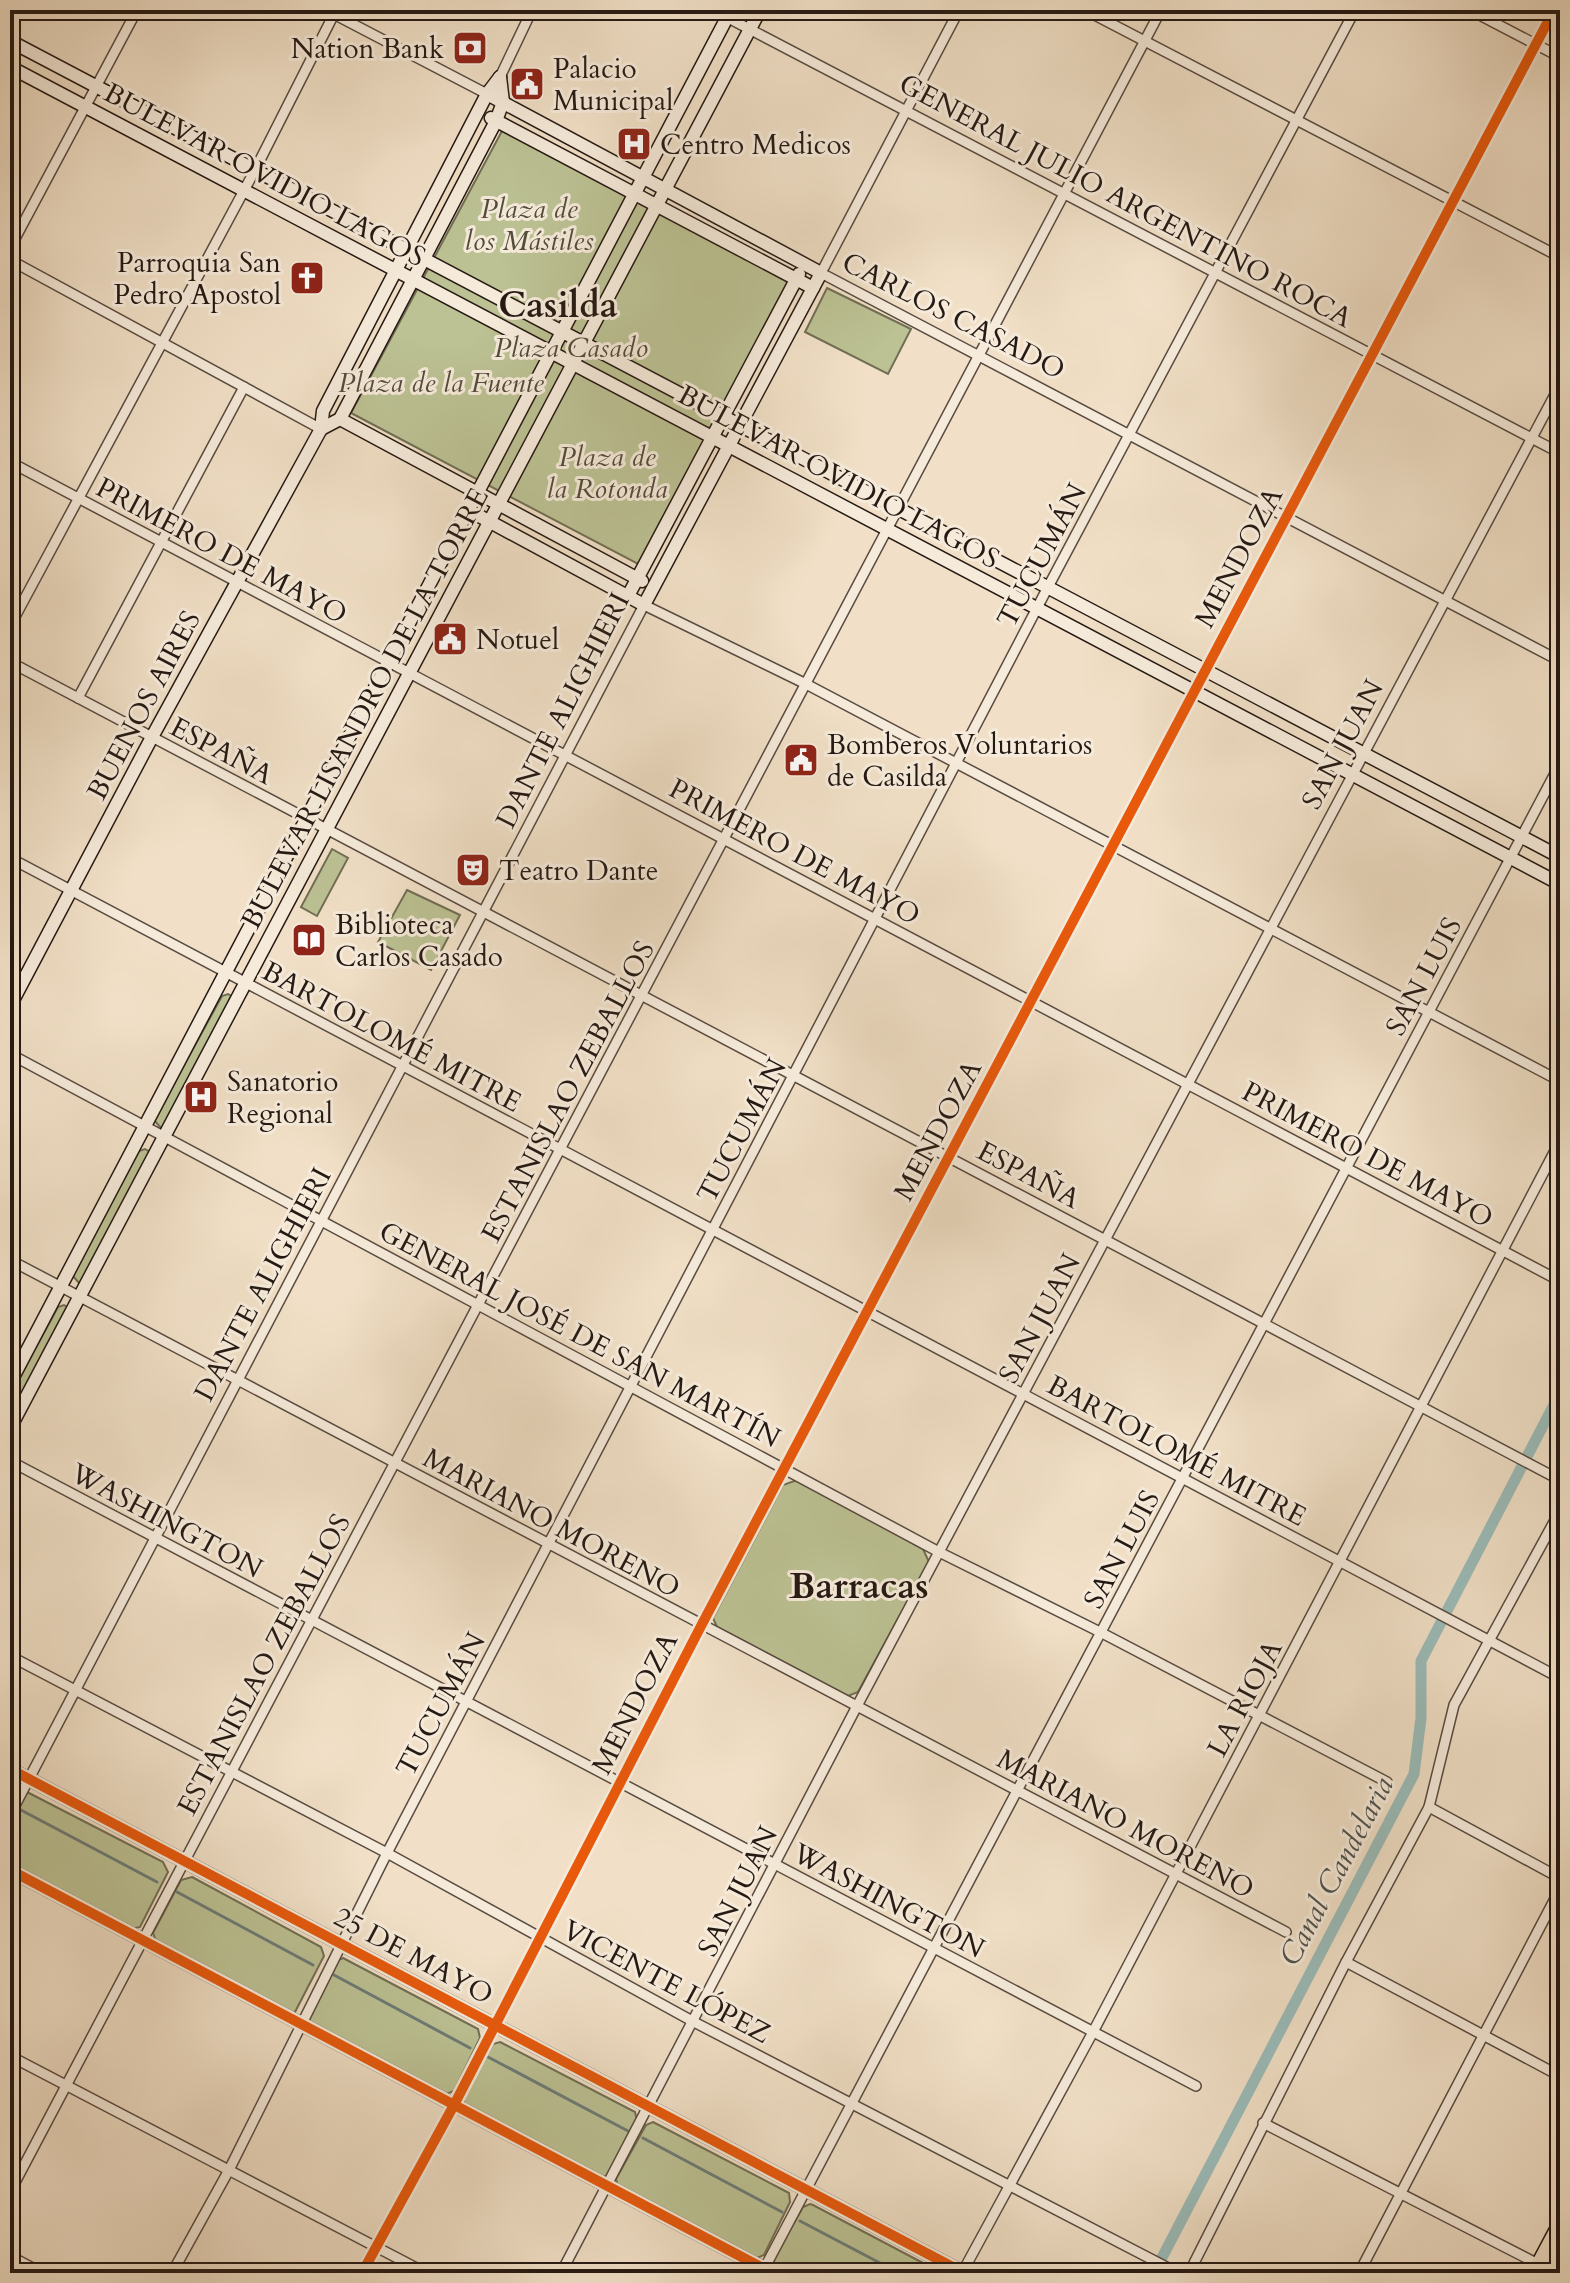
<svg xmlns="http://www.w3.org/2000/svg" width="1570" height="2283" font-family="Cardo,serif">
	<rect width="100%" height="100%" fill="#f1e0c7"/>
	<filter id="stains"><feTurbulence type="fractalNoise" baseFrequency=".0025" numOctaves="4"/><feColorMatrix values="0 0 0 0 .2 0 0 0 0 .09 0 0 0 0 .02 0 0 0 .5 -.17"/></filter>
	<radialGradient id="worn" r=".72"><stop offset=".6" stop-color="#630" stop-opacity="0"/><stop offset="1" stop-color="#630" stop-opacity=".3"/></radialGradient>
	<g fill="#bcc294" stroke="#706e54" stroke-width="2">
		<path d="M 503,129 L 791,282 L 640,565 L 351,413 Z"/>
		<path d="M 827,288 L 911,329 L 888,374 L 805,332 Z"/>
		<path d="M 332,849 L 348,858 L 317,916 L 301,907 Z"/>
		<path d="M 407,890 L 460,915 L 431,970 L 378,942 Z"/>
		<path d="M 228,994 L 233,997 L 167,1125 L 161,1128 L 154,1120 L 222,996 Z"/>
		<path d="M 145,1149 L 150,1152 L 85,1280 L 79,1283 L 72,1275 L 139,1151 Z"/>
		<path d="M 64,1305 L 69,1308 L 10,1423 L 10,1395 L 58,1307 Z"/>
		<path d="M 797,1480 L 923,1549 L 929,1562 L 858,1692 L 848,1696 L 717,1627 L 713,1618 L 783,1485 Z"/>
		<path d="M 27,1792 L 163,1862 L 168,1872 L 140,1927 L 131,1929 L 10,1864 L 10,1820 L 22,1794 Z"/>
		<path d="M 192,1877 L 321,1947 L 324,1956 L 295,2012 L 288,2013 L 157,1943 L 153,1933 L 181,1880 Z"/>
		<path d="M 343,1958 L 478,2029 L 480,2038 L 454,2091 L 444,2095 L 308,2023 L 306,2014 L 336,1961 Z"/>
		<path d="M 500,2042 L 635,2112 L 637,2121 L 611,2174 L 601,2178 L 465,2106 L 463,2098 L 493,2044 Z"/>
		<path d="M 653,2122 L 789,2193 L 790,2202 L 764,2255 L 755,2259 L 618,2187 L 616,2179 L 646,2125 Z"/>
		<path d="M 810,2204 L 813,2205 L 942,2273 L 783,2273 L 775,2268 L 773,2260 L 803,2207 Z"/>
	</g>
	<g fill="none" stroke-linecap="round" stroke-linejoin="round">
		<g stroke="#6c7b77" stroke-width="3">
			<path d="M 19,1809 L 157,1882"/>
			<path d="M 177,1892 L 313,1965"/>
			<path d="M 334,1975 L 470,2048"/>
			<path d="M 488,2057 L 628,2131"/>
			<path d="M 643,2138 L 782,2212"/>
			<path d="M 800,2221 L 899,2273"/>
		</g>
		<path stroke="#9bbcb9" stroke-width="11" d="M 1154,2273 L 1414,1774 L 1421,1718 L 1421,1661 L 1560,1393"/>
		<g stroke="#584b40" stroke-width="12">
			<g id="street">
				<path d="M 326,10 L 487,94"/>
				<path d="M 713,10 L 1560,453"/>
				<path d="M 959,10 L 821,273 L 1560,661"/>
				<path d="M 1085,10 L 1560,257"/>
				<path d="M 1470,10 L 1560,57"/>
				<path d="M 500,77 L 532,10"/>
				<path d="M 10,248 L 137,10"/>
				<path d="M 10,260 L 321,429"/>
				<path d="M 10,462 L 1560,1281"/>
				<path d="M 10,626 L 255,170 L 336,10"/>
				<path d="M 10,662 L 1560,1480"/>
				<path d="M 78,698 L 244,387"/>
				<path d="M 10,858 L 1560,1678"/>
				<path d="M 10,1054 L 939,1552 L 1102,1633 L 1387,1782"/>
				<path d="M 10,1260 L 1286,1932"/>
				<path d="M 10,1461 L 1196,2086"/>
				<path d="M 10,1656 L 387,1853 L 694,2022 L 1178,2273"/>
				<path d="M 1429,1807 L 1560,1878"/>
				<path d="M 10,1815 L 644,605 L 806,684 L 1560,1081"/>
				<path d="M 1346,1962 L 1560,2076"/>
				<path d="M 10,2056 L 426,2273"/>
				<path d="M 1263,2123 L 1540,2265"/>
				<path d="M 10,2192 L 1161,10"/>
				<path d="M 10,2256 L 42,2273"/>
				<path d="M 172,2273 L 229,2170 L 387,1853 L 1048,587 L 1355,10"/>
				<path d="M 362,2273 L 454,2105 L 701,1626 L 1554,10"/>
				<path d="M 561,2273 L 857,1706 L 1560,385"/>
				<path d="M 762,2273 L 1560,764"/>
				<path d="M 962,2273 L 1093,2032 L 1560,1141"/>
				<path d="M 1189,2273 L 1346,1962 L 1429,1807 L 1454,1705 L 1560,1511"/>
				<path d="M 1359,2273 L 1560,1889"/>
			</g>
		</g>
		<g stroke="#251913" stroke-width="15">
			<g id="secondary">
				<path d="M 10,41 L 1560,857"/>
				<path d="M 10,67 L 1560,884"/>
				<path d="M 491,118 L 813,288"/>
				<path d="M 340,419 L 642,581"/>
				<path d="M 321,429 L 340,419 L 496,121 L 503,102 L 500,77"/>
				<path d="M 470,511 L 644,605 L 821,273 L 487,94"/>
				<path d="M 628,596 L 799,274"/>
				<path d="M 10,1006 L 152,737 L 321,429 L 323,411 L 487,94 L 500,77"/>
				<path d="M 10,1383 L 731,10"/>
				<path d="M 10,1428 L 760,10"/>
				<path d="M 10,1769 L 964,2273"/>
				<path d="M 10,1870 L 772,2273"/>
			</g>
		</g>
		<g stroke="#251913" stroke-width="19">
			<path id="highway" d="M 1535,2273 L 1560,2226"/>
		</g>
		<use href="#street" stroke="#f6ebdb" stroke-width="9"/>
		<use href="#secondary" stroke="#f6ebdb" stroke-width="12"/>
		<use href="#highway" stroke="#f1e0c7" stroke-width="16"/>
		<g stroke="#f6ebdb" stroke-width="15">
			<g id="cycleway">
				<path d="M 10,1769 L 964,2273"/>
				<path d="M 10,1870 L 772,2273"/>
				<path d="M 362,2273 L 454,2105 L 701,1626 L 1554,10"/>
			</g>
		</g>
		<use href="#cycleway" stroke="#e8590c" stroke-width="10"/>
	</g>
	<defs>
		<g id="bank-square" transform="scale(1.8)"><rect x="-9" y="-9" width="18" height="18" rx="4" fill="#8f2418" stroke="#f6ebdb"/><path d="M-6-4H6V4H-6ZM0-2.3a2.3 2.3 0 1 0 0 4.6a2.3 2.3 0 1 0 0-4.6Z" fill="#fff"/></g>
		<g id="civic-square" transform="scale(1.8)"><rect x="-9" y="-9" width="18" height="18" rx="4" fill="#8f2418" stroke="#f6ebdb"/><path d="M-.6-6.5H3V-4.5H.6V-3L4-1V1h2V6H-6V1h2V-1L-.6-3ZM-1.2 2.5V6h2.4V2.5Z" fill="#fff"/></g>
		<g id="hospital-square" transform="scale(1.8)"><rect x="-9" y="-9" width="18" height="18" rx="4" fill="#8f2418" stroke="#f6ebdb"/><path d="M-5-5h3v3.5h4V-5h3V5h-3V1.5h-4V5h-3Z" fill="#fff"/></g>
		<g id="church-square" transform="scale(1.8)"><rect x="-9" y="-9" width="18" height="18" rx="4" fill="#8f2418" stroke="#f6ebdb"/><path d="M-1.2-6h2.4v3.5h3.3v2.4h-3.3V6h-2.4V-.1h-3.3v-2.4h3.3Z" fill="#fff"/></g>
		<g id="theatre-square" transform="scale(1.8)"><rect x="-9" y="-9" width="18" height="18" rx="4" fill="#8f2418" stroke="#f6ebdb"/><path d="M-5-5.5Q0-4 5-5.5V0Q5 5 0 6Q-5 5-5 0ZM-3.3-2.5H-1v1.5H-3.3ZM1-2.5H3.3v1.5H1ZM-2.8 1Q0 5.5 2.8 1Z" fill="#fff"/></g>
		<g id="library-square" transform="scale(1.8)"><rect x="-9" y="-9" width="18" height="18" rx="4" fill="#8f2418" stroke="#f6ebdb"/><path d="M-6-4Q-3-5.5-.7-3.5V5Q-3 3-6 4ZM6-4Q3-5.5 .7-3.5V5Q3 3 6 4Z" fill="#fff"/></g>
	</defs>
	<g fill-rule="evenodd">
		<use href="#bank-square" x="470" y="48"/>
		<use href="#civic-square" x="527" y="84"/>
		<use href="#hospital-square" x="634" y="144"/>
		<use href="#church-square" x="307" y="278"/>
		<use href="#civic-square" x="450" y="639"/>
		<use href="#civic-square" x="801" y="760"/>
		<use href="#theatre-square" x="473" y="870"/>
		<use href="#library-square" x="309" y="940"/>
		<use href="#hospital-square" x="201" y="1097"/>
	</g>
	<g text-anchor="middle" stroke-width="6" stroke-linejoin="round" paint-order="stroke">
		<g font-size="28" fill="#251913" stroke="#f6ebdb" text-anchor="start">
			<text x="444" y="58" text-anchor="end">Nation Bank</text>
			<text x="553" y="78">Palacio<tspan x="553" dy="32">Municipal</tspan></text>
			<text x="660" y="154">Centro Medicos</text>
			<text x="281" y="272" text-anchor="end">Parroquia San<tspan x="281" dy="32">Pedro Apostol</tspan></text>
			<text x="476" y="649">Notuel</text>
			<text x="827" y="754">Bomberos Voluntarios<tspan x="827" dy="32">de Casilda</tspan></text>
			<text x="499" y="880">Teatro Dante</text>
			<text x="335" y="934">Biblioteca<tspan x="335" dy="32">Carlos Casado</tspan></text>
			<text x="227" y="1091">Sanatorio<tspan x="227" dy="32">Regional</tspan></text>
		</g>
		<g font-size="28" fill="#251913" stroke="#f6ebdb">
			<text transform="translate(265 174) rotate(28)" y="10">BULEVAR OVIDIO LAGOS</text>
			<text transform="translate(1126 200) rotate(28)" y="10">GENERAL JULIO ARGENTINO ROCA</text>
			<text transform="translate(954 315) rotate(27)" y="10">CARLOS CASADO</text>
			<text transform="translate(839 476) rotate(28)" y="10">BULEVAR OVIDIO LAGOS</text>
			<text transform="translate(222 550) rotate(28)" y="10">PRIMERO DE MAYO</text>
			<text transform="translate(1041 555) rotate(-62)" y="10">TUCUMÁN</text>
			<text transform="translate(1238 557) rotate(-62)" y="10">MENDOZA</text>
			<text transform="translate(143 705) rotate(-62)" y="10">BUENOS AIRES</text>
			<text transform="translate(364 708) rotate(-62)" y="10">BULEVAR LISANDRO DE LA TORRE</text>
			<text transform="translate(562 710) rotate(-63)" y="10">DANTE ALIGHIERI</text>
			<text transform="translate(1342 744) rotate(-62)" y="10">SAN JUAN</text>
			<text transform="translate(222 750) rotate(28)" y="10">ESPAÑA</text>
			<text transform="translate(795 851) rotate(28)" y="10">PRIMERO DE MAYO</text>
			<text transform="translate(1423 976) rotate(-62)" y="10">SAN LUIS</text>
			<text transform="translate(392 1036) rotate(28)" y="10">BARTOLOMÉ MITRE</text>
			<text transform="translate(567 1091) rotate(-62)" y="10">ESTANISLAO ZEBALLOS</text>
			<text transform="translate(741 1130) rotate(-62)" y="10">TUCUMÁN</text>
			<text transform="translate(937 1130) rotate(-62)" y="10">MENDOZA</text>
			<text transform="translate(1368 1154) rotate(28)" y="10">PRIMERO DE MAYO</text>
			<text transform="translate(1029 1174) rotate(28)" y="10">ESPAÑA</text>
			<text transform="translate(262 1284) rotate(-62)" y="10">DANTE ALIGHIERI</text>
			<text transform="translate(1039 1318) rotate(-62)" y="10">SAN JUAN</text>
			<text transform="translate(580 1334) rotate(28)" y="10">GENERAL JOSÉ DE SAN MARTÍN</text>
			<text transform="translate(1177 1450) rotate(28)" y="10">BARTOLOMÉ MITRE</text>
			<text transform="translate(167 1520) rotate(28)" y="10">WASHINGTON</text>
			<text transform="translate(552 1522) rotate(28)" y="10">MARIANO MORENO</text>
			<text transform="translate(1121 1549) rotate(-62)" y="10">SAN LUIS</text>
			<text transform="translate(263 1664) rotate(-62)" y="10">ESTANISLAO ZEBALLOS</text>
			<text transform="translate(1244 1698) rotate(-62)" y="10">LA RIOJA</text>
			<text transform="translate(634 1703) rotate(-63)" y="10">MENDOZA</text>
			<text transform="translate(440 1704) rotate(-62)" y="10">TUCUMÁN</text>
			<text transform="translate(1126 1823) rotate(28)" y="10">MARIANO MORENO</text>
			<text transform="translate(737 1891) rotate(-63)" y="10">SAN JUAN</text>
			<text transform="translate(889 1900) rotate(28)" y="10">WASHINGTON</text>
			<text transform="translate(414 1955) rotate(28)" y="10">25 DE MAYO</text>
			<text transform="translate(667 1981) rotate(28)" y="10">VICENTE LÓPEZ</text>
		</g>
		<g font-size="28" font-style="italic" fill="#524c3a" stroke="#f6ebdb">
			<text x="529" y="218">Plaza de<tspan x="529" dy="32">los Mástiles</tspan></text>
			<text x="571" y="357">Plaza Casado</text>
			<text x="441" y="392">Plaza de la Fuente</text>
			<text x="607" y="466">Plaza de<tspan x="607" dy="32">la Rotonda</tspan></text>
		</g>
		<g font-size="30" font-style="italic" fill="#4e524d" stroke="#f6ebdb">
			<text transform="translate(1336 1871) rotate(-62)" y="10">Canal Candelaria</text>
		</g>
		<g font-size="36" font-weight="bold" fill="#251913" stroke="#f6ebdb">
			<text x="558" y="317">Casilda</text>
			<text x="859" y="1598">Barracas</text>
		</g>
	</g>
	<rect width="1570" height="2283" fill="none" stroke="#f1e0c7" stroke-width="40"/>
	<rect x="12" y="12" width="1546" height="2259" fill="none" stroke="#251913" stroke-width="4"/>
	<rect x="20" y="20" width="1530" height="2243" fill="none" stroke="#251913" stroke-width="2"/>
	<rect width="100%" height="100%" filter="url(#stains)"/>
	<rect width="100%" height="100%" fill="url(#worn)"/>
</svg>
